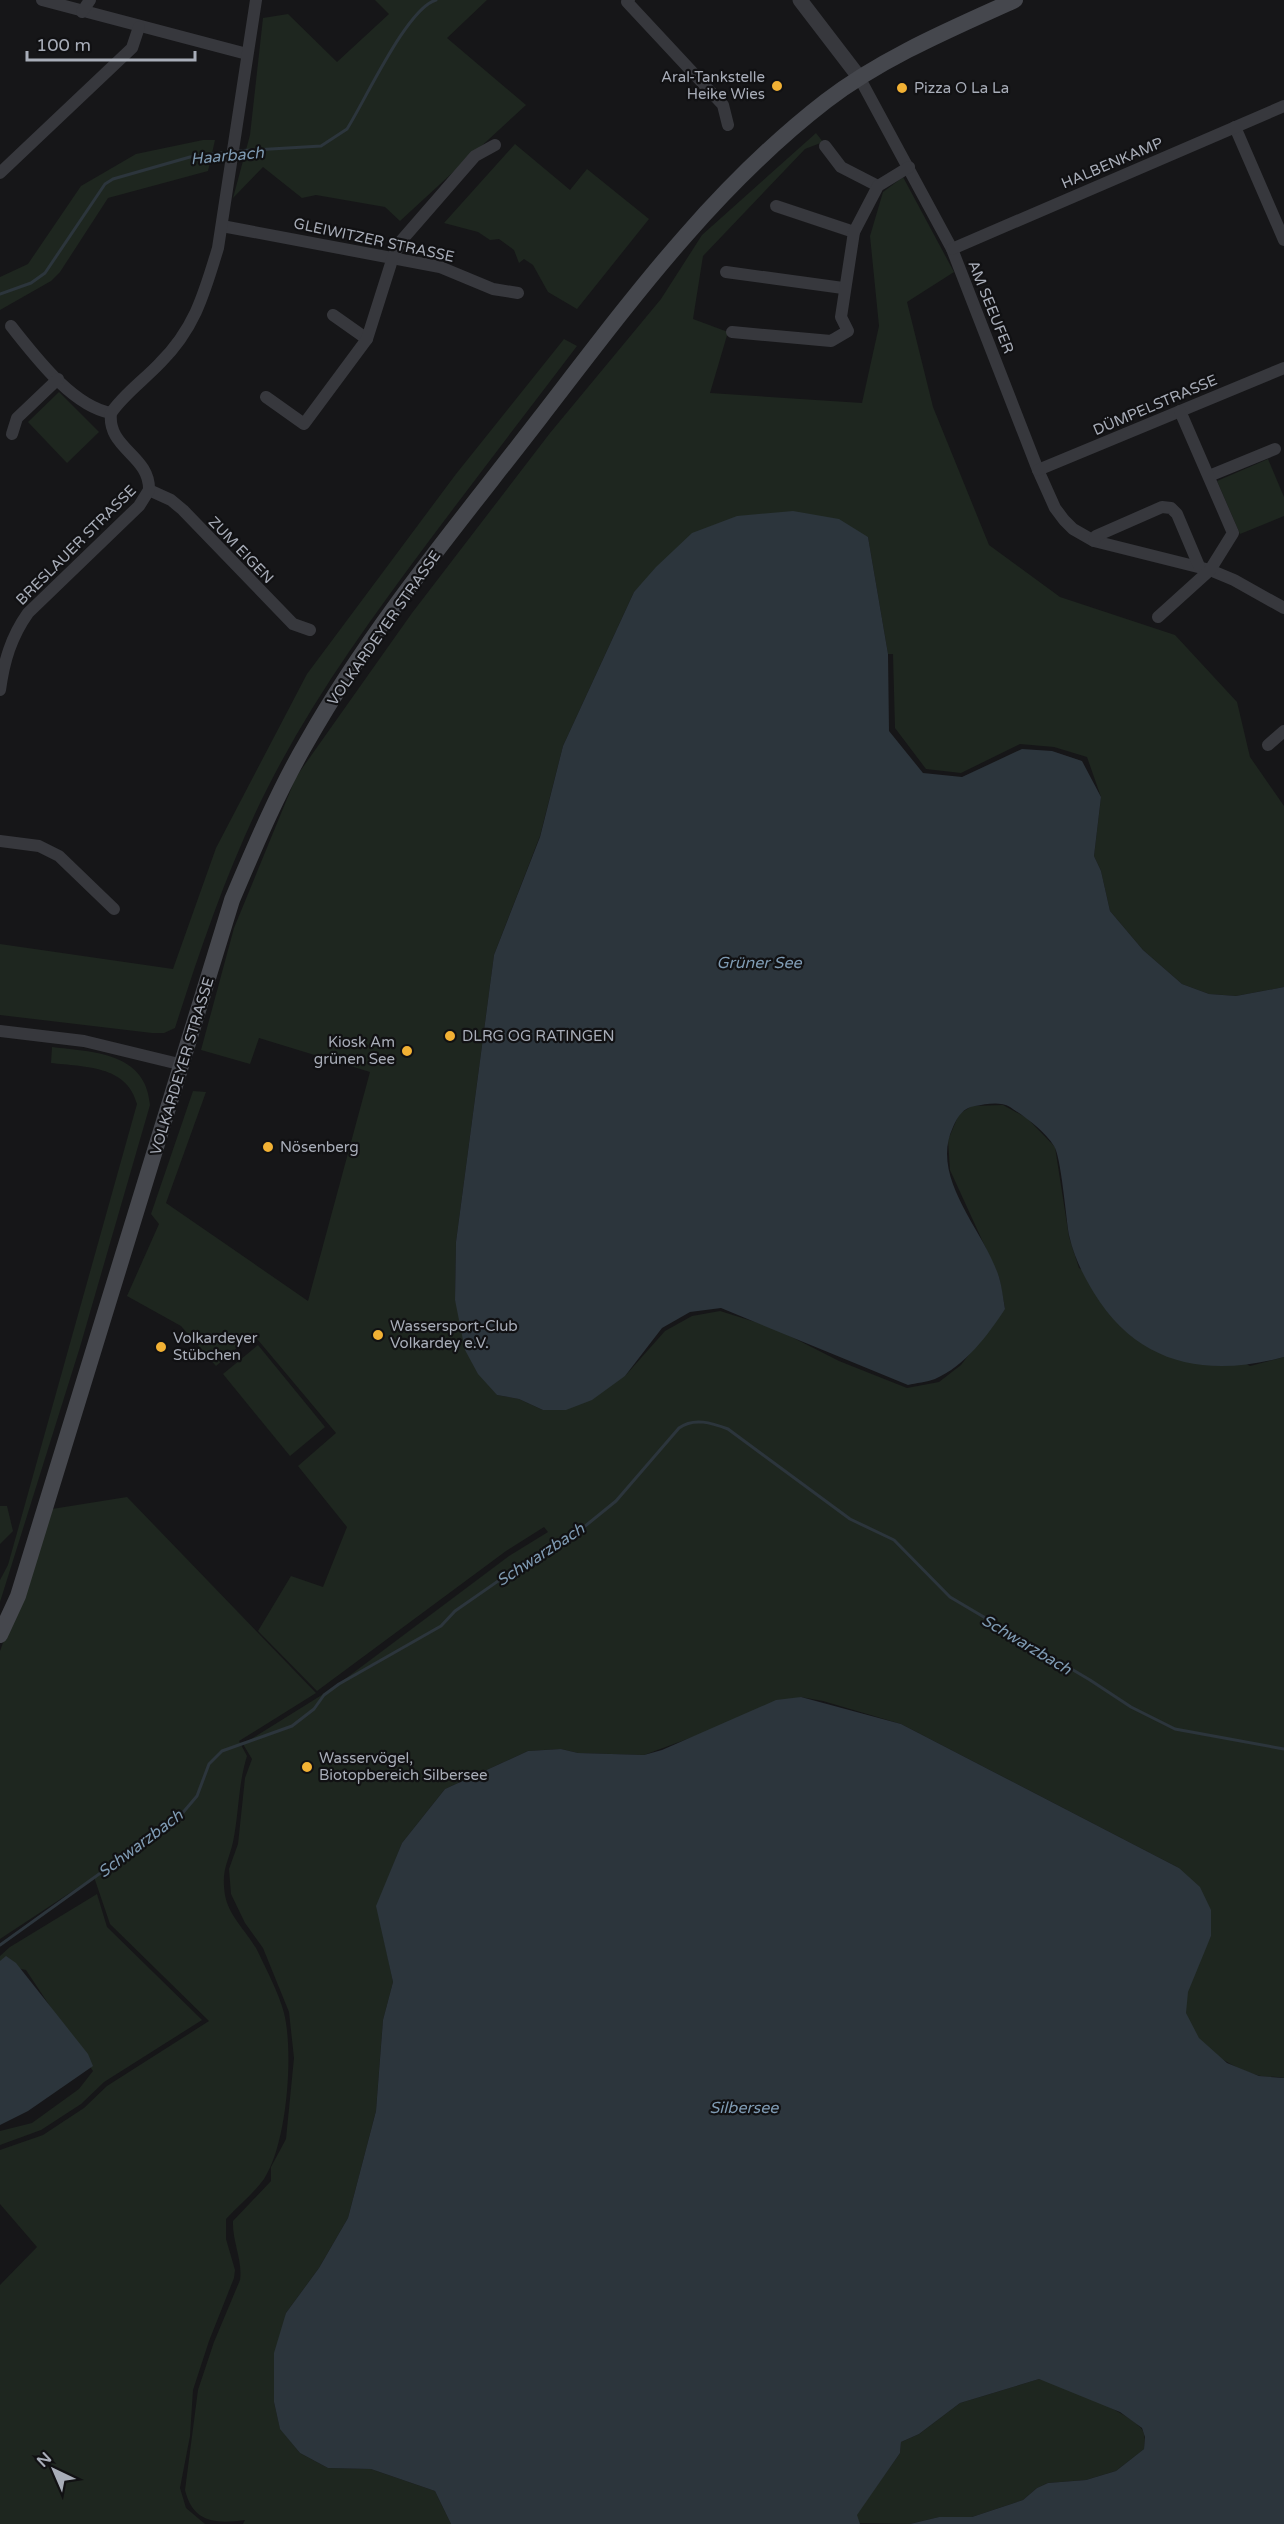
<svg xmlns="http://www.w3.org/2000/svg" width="1284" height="2524" font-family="'Varela Round',sans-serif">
	<rect width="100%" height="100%" fill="#161618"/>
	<g fill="#1e261f">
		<path d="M 375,0 L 487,0 L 447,38 L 526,105 L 400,221 L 385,207 L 316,195 L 302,198 L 263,167 L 233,198 L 250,135 L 263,18 L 288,14 L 337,62 L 389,14 Z"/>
		<path d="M 816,133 L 823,142 L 805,149 L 703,256 L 693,319 L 728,332 L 710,393 L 862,403 L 879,326 L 870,236 L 883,192 L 903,177 L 954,272 L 907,302 L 933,407 L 989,545 L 1060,597 L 1175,635 L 1237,702 L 1250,757 L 1284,806 L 1284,987 L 1236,996 L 1209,994 L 1182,984 L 1143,950 L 1110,911 L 1101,871 L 1094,856 L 1101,797 L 1087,757 L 1054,747 L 1020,744 L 961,773 L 926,769 L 895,728 L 893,654 L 888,654 L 868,537 L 693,533 L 634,592 L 563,746 L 540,836 L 494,955 L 456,1242 L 455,1300 L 497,1395 L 519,1399 L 543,1410 L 625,1376 L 665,1331 L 692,1316 L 720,1311 L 774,1328 L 839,1361 L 907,1388 L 939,1382 L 961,1365 L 1005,1308 L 999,1277 L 950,1170 L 948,1140 L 959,1114 L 972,1106 L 1003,1105 L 1027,1118 L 1055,1147 L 1069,1237 L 1079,1268 L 1250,1366 L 1284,1357 L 1284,2078 C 1275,2076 1265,2078 1257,2075 C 1229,2067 1194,2045 1186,2014 C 1181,1994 1202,1954 1211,1936 L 1179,1868 L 901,1724 L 823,1701 L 801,1697 L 644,1755 L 578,1753 L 561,1749 L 528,1751 L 445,1789 L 402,1843 L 377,1906 L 393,1982 L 383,2020 L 376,2111 L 348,2218 L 319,2268 L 286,2313 L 274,2402 L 280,2428 L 300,2453 L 328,2468 L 371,2469 L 435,2491 L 451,2524 L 243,2524 L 245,2520 C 216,2524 193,2523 185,2490 L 198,2390 L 214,2342 L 240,2280 C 243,2261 232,2241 233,2221 L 271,2181 L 271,2167 L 286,2139 L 294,2058 L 289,2012 L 263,1948 L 245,1923 L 231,1894 L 229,1869 L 238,1844 L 245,1778 L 252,1759 L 243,1744 L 333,1688 L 509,1556 L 548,1532 L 544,1527 L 506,1551 L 317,1691 L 258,1631 L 291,1576 L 323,1587 L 347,1527 L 298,1466 L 336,1433 L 253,1334 L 216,1366 L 181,1326 L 127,1296 L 159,1224 L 151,1214 L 193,1091 L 206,1092 L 166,1203 L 308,1301 L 370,1072 L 259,1038 L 250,1064 L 201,1050 L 234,928 L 296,777 L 412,613 L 550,433 L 661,299 L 702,235 Z"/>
		<path d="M 203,140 L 215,140 L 208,171 L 108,198 L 60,272 L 51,281 L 0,310 L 0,277 L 28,264 L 81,186 L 136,154 Z"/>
		<path d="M 515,144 L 570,190 L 587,169 L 649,219 L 577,309 L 548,292 L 533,265 L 524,259 L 519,263 L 514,250 L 499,239 L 490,240 L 478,232 L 444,223 Z"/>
		<path d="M 564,339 L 577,346 C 527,412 476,478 426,545 C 368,623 312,700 268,787 C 229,864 201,947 175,1028 L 164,1033 L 152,1033 L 0,1015 L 0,944 L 173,969 L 216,848 L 307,674 L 456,474 Z"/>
		<path d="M 59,392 L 99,432 L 67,463 L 28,422 Z"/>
		<path d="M 1268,459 L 1284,497 L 1284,516 L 1240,534 L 1217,481 Z"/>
		<path d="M 52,1047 C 93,1052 146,1052 150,1105 L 80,1347 L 0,1602 L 0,1580 L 8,1565 L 137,1104 C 127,1065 84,1067 51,1063 Z"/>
		<path d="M 258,1345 L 325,1427 L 290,1456 L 223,1374 Z"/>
		<path d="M 127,1497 L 316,1693 L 239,1741 L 247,1756 C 238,1785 239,1813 233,1842 C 228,1864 221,1869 225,1895 C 229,1918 250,1934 259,1954 C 268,1973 279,1994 284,2013 C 294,2053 287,2144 264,2179 C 254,2193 238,2206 226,2219 L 226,2239 L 235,2270 L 234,2278 L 209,2341 L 193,2390 L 190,2436 L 180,2488 L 186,2508 L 205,2524 L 0,2524 L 0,2285 L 37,2247 L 0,2204 L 0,2150 L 43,2135 L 84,2108 L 107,2086 L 209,2021 L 110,1924 L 94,1877 L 0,1939 L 0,1651 L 52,1509 Z"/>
		<path d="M 0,1506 L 7,1506 L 13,1531 L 0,1544 Z"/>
		<path d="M 97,1894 L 107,1927 L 202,2020 L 104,2082 L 81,2104 L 41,2130 L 0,2145 L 0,2131 L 32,2123 L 79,2089 L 93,2071 L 26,1970 L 8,1966 L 0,1974 L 0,1956 L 10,1947 Z"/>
		<path d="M 1039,2379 C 1062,2384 1125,2411 1140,2427 C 1146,2433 1145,2441 1144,2449 L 1116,2471 L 1086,2480 L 1048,2483 L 1037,2488 L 1023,2500 L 972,2517 L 939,2517 L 910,2524 L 859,2523 L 856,2515 L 900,2453 L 901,2442 L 919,2434 L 960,2403 Z"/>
	</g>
	<g fill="#2c353c">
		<path d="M 793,511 L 839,519 L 868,537 L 888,654 L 889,731 L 923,773 L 962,777 L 1022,749 L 1052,751 L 1082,761 L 1101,797 L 1094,856 L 1101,871 L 1110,911 L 1143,950 L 1182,984 L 1209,994 L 1236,996 L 1284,987 L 1284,1357 C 1207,1378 1138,1365 1094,1293 C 1083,1275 1074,1257 1069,1235 C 1066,1218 1061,1156 1054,1146 C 1044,1130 1025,1117 1010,1107 C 1000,1101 986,1104 975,1106 C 963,1108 958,1116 953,1127 C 929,1178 984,1230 999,1277 C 1002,1287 1003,1298 1005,1309 C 988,1335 965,1366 935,1379 C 927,1382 916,1383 908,1385 L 721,1308 L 690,1312 L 662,1328 L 625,1376 L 592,1400 L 566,1410 L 543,1410 L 519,1399 L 497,1395 L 478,1374 L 465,1350 L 455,1300 L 456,1242 L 494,955 L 540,837 L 563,746 L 634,592 L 656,567 L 692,533 L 737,516 Z"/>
		<path d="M 801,1697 L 901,1724 L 1179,1868 L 1200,1887 L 1211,1910 L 1211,1936 L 1188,1992 L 1186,2013 L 1199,2038 L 1227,2063 L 1259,2076 L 1284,2078 L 1284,2524 L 910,2524 L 939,2517 L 972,2517 L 1023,2500 L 1037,2488 L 1048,2483 L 1086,2480 L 1116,2471 L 1144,2449 L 1145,2437 L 1142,2428 L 1120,2412 L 1039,2379 L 960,2403 L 919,2434 L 901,2442 L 900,2453 L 857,2515 L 860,2524 L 451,2524 L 435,2491 L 371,2469 L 328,2468 L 300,2453 L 280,2429 L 274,2402 L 274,2353 L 286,2313 L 319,2268 L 348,2218 L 376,2111 L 383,2020 L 393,1982 L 376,1906 L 402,1843 L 445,1789 L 528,1751 L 561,1749 L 578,1753 L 644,1755 L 662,1750 L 776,1700 Z"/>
		<path d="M 6,1956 L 16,1963 L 88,2054 L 93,2066 L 28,2111 L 0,2125 L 0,1961 Z"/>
	</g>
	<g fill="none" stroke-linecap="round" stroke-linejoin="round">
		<g stroke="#2c353c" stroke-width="3">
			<path d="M 235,151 L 321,146 L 347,129 C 365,101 407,8 436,0"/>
			<path d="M 0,294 L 31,283 L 45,273 L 105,184 L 113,179 L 190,157 L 228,152"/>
			<path d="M 0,1945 L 180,1816 L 197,1796 L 209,1764 L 222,1751 L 292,1726 L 314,1709 L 324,1695 L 339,1684 L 441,1626 L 455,1611 L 514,1570 L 541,1553 L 563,1544 L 616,1501 L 679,1428 C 694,1417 712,1423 728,1429 L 850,1519 L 894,1540 L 950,1597 L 1090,1680 L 1131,1707 L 1175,1729 L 1284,1749"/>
		</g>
		<g stroke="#37383d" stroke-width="12">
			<path d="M 42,0 L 247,54"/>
			<path d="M 629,0 L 627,2 L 723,105 L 728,125"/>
			<path d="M 82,12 L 90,0"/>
			<path d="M 859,77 L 952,249 L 1038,470 L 1055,508 L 1064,520 L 1073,529 L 1094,541 L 1210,570 L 1234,580 L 1284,608"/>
			<path d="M 1235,127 L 1284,240"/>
			<path d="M 825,146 L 841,167 L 878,186"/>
			<path d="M 0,173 L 132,48 L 139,27"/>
			<path d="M 776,206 L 854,232"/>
			<path d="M 222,226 L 440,267 L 493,289 L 518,293"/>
			<path d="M 952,249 L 1284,106"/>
			<path d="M 726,272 L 843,288"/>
			<path d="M 333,315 L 367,339"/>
			<path d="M 11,326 C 35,356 72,406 111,413"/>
			<path d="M 732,332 L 831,341 L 848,331 L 841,317 L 854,232 L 878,186 L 909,167"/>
			<path d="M 266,397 L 304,424 L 367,339 L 393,257 L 401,241 L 475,156 L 495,145"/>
			<path d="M 12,434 L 17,418 L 58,379"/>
			<path d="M 1038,470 L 1284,368"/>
			<path d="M 1209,476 L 1275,449"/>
			<path d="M 149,490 L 171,500 L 183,510 L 293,624 L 310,630"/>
			<path d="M 1094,541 L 1096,536 L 1162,507 L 1171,508 L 1177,514 L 1199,566"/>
			<path d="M 1158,617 L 1210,570 L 1233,533 L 1180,411"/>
			<path d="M 0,690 C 4,661 11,637 28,613 L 139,506 L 149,490 C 150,455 107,449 111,413 C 124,394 144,380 160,363 C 195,328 204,294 218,248 L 256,0"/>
			<path d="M 1268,745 L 1284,731"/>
			<path d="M 0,841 L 39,846 L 59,856 L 114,909"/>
			<path d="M 0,1031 L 84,1041 L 183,1065"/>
		</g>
		<path stroke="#37383d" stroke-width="15" d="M 800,0 L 859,77"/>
		<path stroke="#45474d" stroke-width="16" d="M 0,1635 L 18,1596 L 232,900 C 255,846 278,791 308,740 C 373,625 460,522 540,418 C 628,304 712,189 826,101 C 882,58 951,29 1015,0"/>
	</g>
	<g fill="#f2b134" stroke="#111113" stroke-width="2">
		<circle cx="777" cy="86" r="6"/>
		<circle cx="902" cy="88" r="6"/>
		<circle cx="450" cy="1036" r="6"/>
		<circle cx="407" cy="1051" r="6"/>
		<circle cx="268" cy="1147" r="6"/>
		<circle cx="378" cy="1335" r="6"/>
		<circle cx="161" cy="1347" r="6"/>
		<circle cx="307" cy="1767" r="6"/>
	</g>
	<g text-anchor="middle" stroke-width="4.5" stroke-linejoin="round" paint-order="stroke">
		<g font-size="15" fill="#a8adb8" stroke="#111113" text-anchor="start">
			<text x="765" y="82" text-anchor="end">Aral-Tankstelle<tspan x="765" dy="17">Heike Wies</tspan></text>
			<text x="914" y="93">Pizza O La La</text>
			<text x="462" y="1041">DLRG OG RATINGEN</text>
			<text x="395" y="1047" text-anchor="end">Kiosk Am<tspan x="395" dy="17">grünen See</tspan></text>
			<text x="280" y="1152">Nösenberg</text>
			<text x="390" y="1331">Wassersport-Club<tspan x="390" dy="17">Volkardey e.V.</tspan></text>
			<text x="173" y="1343">Volkardeyer<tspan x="173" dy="17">Stübchen</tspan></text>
			<text x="319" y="1763">Wasservögel,<tspan x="319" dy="17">Biotopbereich Silbersee</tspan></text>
		</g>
		<g font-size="15" fill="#a8adb8" stroke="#111113">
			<text transform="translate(1112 163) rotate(-23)" y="5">HALBENKAMP</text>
			<text transform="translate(374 240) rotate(12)" y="5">GLEIWITZER STRASSE</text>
			<text transform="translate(991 307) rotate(68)" y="5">AM SEEUFER</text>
			<text transform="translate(1155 405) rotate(-23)" y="5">DÜMPELSTRASSE</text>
			<text transform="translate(76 545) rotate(-45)" y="5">BRESLAUER STRASSE</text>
			<text transform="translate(241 550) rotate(46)" y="5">ZUM EIGEN</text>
			<text transform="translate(384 628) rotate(-55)" y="5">VOLKARDEYER STRASSE</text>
			<text transform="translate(182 1066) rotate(-73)" y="5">VOLKARDEYER STRASSE</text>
		</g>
		<g font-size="16" font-style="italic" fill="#7f9bb3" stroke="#111113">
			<text transform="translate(227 155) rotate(-5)" y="6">Haarbach</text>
			<text x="759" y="968">Grüner See</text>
			<text transform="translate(540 1554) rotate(-33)" y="6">Schwarzbach</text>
			<text transform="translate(1027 1644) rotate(31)" y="6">Schwarzbach</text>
			<text transform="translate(140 1843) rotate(-37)" y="6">Schwarzbach</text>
			<text x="744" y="2113">Silbersee</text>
		</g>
	</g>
	<g transform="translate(54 2470) rotate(316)" stroke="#111113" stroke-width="4.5" paint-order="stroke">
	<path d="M0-4.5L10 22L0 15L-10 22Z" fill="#a8adb8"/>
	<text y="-9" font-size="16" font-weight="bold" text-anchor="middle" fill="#a8adb8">N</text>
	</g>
	<path d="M27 51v9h168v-9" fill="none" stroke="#a8adb8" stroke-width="3"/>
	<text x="36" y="51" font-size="18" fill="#a8adb8" stroke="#111113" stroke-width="4.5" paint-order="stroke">100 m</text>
</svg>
